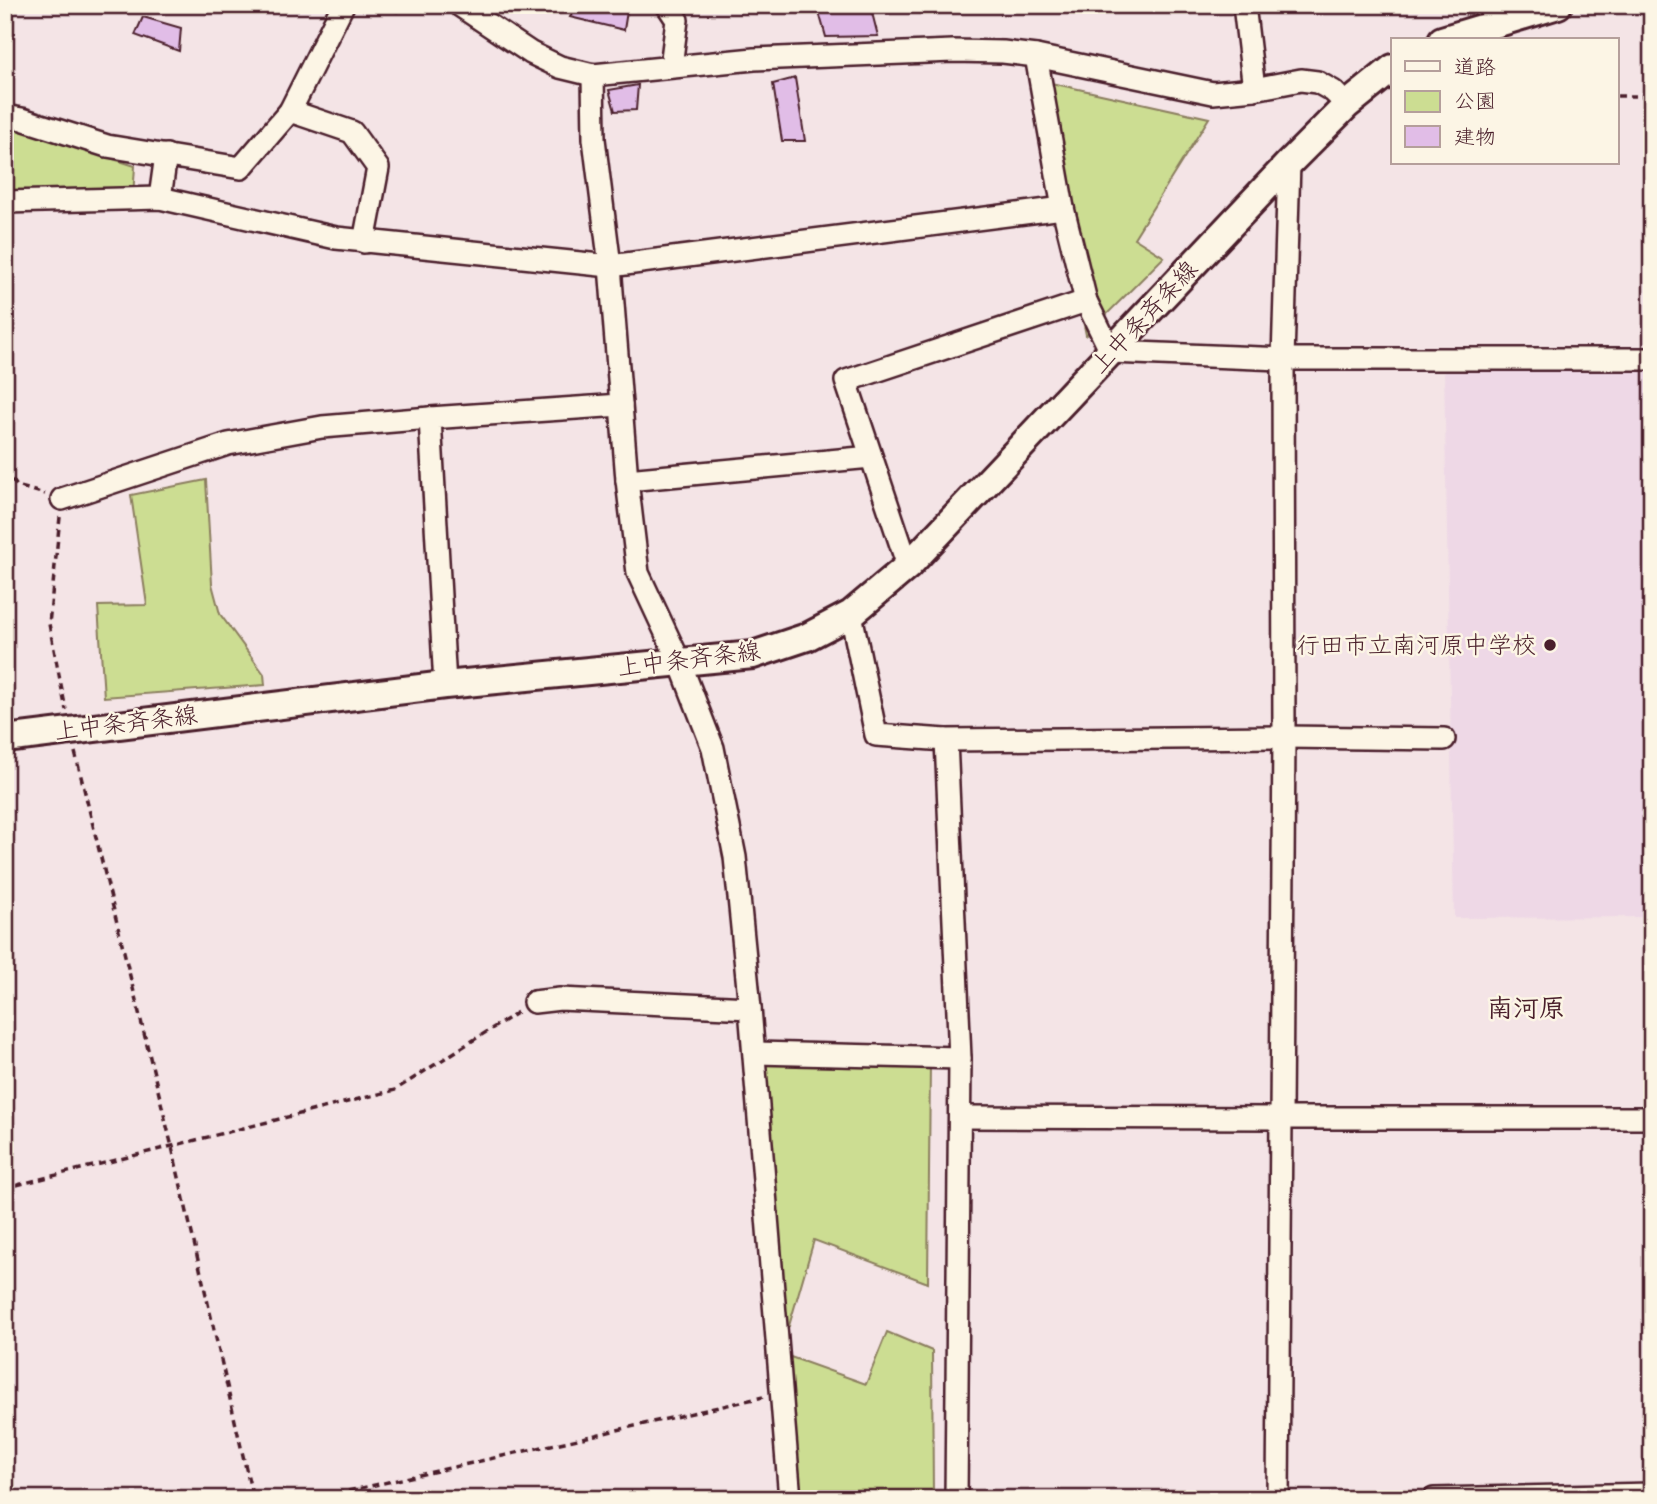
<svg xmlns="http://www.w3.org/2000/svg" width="1657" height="1504" font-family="'Architects Daughter','Klee One',sans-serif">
	<rect width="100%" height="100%" fill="#f4e4e6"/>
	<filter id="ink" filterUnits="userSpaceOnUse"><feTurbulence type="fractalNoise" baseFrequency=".0143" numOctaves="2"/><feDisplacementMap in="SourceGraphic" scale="14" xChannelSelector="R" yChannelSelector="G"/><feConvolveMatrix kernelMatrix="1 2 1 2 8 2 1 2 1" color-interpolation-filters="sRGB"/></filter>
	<g filter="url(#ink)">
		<path fill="#eed8e6" d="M 1444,367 L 1652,372 L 1652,917 L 1454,918 Z"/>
		<g fill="#ccdd92" stroke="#8b7e5e" stroke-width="2">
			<path d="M 1033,79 L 1209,118 L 1134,238 L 1164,257 L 1086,335 Z"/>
			<path d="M 5,126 L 23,130 L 135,166 L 133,197 L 5,201 Z"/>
			<path d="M 206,480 L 212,584 L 220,614 L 264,674 L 265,685 L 104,697 L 98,606 L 147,605 L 131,495 Z"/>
			<path d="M 749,1060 L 930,1061 L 928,1283 L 814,1240 L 789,1326 L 767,1318 Z"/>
			<path d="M 887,1332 L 932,1351 L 933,1494 L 785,1491 L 771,1350 L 866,1384 Z"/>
		</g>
		<g fill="#e1bde7" stroke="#4a1f2b" stroke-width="2">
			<path d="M 376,5 L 398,5 L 397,12 Z"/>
			<path d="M 576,5 L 628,5 L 624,30 L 570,17 Z"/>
			<path d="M 817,5 L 870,5 L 878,36 L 826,37 Z"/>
			<path d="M 143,17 L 181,28 L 179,51 L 135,35 Z"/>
			<path d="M 795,78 L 805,141 L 782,141 L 773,84 Z"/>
			<path d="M 638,85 L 636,110 L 615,111 L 609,90 Z"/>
		</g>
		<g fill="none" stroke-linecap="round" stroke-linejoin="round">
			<g stroke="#4a1f2b" stroke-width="26">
				<g id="minor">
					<path d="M 459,5 L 531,53 L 560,67 L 593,75 L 754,59 L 953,51 L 1003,52 L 1036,56 L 1213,93 L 1254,89 L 1301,80 L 1317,82 L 1333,91 L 1347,105"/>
					<path d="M 667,5 L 677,20 L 671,66"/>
					<path d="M 1244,5 L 1254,89"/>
					<path d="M 1036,56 L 1063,208 L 1086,301 L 1111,352 L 1283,359 L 1289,163"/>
					<path d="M 290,111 L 352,132 L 378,168 L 364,242"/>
					<path d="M 5,116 L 22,119 L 107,146 L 241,168 L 290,111 L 343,5"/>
					<path d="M 160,198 L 166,155"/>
					<path d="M 5,202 L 160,198 L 336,238 L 610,266 L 1063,208"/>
					<path d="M 1652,359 L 1283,359 L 1284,737 L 1281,1118 L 1652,1118"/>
					<path d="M 627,480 L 871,457"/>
					<path d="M 62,499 L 228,444 L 322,427 L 430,418"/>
					<path d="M 908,566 L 846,381 L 1086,301"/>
					<path d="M 851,614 L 876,735 L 946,740 L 1284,737 L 1444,739"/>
					<path d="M 445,685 L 430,418 L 621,405"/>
					<path d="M 946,740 L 960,1058 L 956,1499"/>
					<path d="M 534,1002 L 560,999 L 750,1008 L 735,857 L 713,748 L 680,663 L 638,573 L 627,480 L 610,266 L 594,139 L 593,75"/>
					<path d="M 750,1008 L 790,1499"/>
					<path d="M 756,1053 L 960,1058"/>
					<path d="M 960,1117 L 1281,1118 L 1278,1499"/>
					<path d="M 1434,1499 L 1652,1494"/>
				</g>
			</g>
			<g stroke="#4a1f2b" stroke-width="32">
				<g id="major">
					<path d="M 1442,40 L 1558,5"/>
					<path d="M 5,739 L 445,685 L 753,655 L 807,637 L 851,614 L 908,566 L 1289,163 L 1347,105 L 1393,68"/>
				</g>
			</g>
			<g stroke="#4a1f2b" stroke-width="3.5" stroke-dasharray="7 5" stroke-linecap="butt">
				<path d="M 1617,96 L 1652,96"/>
				<path d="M 5,470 L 17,486 L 45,494"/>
				<path d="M 60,517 L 49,624 L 66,710"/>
				<path d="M 75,752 L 172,1147 L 253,1499"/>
				<path d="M 5,1188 L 395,1090 L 521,1010"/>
				<path d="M 313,1499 L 763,1397"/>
			</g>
			<use href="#minor" stroke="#fcf5e5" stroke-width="21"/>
			<use href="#major" stroke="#fcf5e5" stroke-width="26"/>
		</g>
	</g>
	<circle fill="#4a1f2b" stroke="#fcf5e5" stroke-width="2.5" cx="1550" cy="645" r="7"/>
	<g text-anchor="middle" stroke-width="5" stroke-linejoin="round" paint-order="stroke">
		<g font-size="24" fill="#4a1f2b" stroke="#fcf5e5">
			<text transform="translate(1144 317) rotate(-47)" y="8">上中条斉条線</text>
			<text transform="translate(689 659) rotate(-7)" y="8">上中条斉条線</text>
			<text transform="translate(126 723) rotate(-7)" y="8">上中条斉条線</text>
		</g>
		<g font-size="24" fill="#4a1f2b" stroke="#fcf5e5" text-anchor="end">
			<text x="1536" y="653">行田市立南河原中学校</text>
		</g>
		<g font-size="26" font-weight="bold" fill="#4a1f2b" stroke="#fcf5e5">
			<text x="1526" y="1017">南河原</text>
		</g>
	</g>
	<rect width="1657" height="1504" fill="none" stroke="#fcf5e5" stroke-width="28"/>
	<rect x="14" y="14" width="1629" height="1476" fill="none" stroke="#4a1f2b" stroke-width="2.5" filter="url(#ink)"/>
	<rect x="1391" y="38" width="228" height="126" fill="#fcf5e5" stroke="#b59f9b" stroke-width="2"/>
	<rect x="1405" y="61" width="35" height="10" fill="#fcf5e5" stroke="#b59f9b" stroke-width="2"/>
	<text x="1454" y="74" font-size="21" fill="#4a1f2b">道路</text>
	<rect x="1405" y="91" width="35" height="21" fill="#ccdd92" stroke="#b59f9b" stroke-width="2"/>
	<text x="1454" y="108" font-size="21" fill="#4a1f2b">公園</text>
	<rect x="1405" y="126" width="35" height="21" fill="#e1bde7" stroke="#b59f9b" stroke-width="2"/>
	<text x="1454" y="144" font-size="21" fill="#4a1f2b">建物</text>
</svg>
